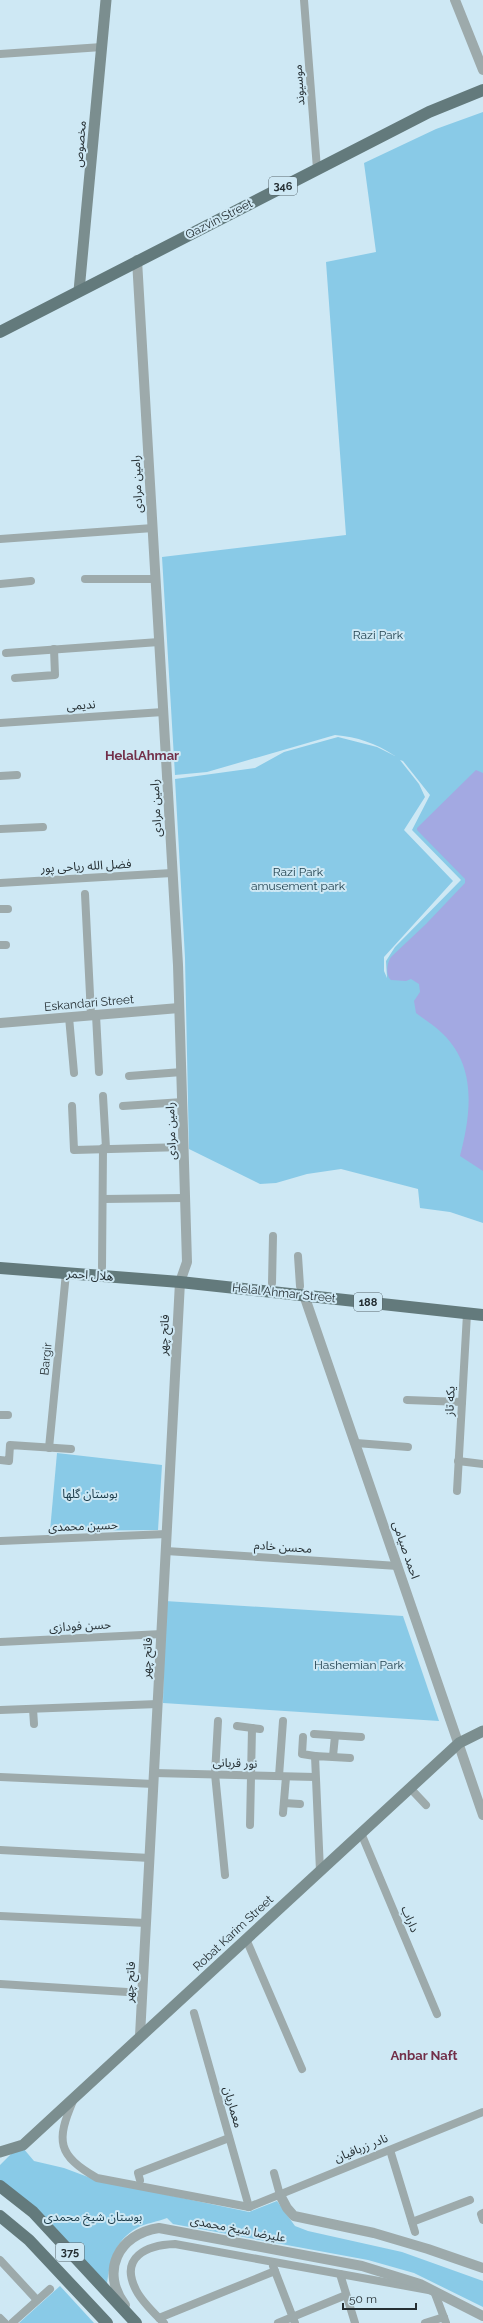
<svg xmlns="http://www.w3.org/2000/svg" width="483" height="2323" font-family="Raleway,'Noto Sans Arabic',sans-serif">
	<rect width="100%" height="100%" fill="#cee8f4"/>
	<g fill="#89cae7" fill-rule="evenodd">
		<path d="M 483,112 L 483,1223 L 450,1212 L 420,1208 L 418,1189 L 341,1169 L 307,1174 L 276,1183 L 260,1184 L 189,1149 L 185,958 L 175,779 L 255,768 L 284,752 L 338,737 L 377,747 L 395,756 C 376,743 357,737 335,735 L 207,772 L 175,775 L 162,557 L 346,535 L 326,262 L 376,252 L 364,163 L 436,129 ZM 400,760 L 403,761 L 430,795 L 412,830 L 461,880 L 395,947 L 386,961 L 387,978 L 384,971 L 384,957 L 453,881 L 404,830 L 425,797 L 419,784 Z"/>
		<path d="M 57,1453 L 162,1465 L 158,1530 L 50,1531 Z"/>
		<path d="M 165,1601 L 403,1616 L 439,1721 L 163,1703 Z"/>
		<path d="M 23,2148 L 34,2161 L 64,2168 L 96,2180 L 249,2212 L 277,2201 L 295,2226 L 308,2231 L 402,2252 L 483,2281 L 483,2307 L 414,2273 L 368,2260 L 173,2224 L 167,2218 C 158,2222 145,2223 137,2228 C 115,2240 110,2261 107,2284 L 0,2183 L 0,2165 L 11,2154 Z"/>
		<path d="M 60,2286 L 94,2323 L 19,2323 Z"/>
	</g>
	<path fill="#a3a9e2" d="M 476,770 L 483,773 L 483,1171 L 460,1156 C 471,1114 477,1067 443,1034 C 435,1026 425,1020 416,1013 L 414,1001 L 420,992 L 419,984 L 411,979 L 406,981 L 391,980 C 385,975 387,963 391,957 L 426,924 L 465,883 L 465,879 L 417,830 L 417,828 Z"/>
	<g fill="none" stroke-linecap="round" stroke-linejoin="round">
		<g stroke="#9daaab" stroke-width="8">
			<path d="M 304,0 L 317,169"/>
			<path d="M 0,54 L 102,47"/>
			<path d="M 0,539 L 153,528"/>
			<path d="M 85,579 L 156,579"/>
			<path d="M 0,584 L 31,581"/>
			<path d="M 6,653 L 159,642"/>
			<path d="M 15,678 L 55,675 L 54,649"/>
			<path d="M 0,723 L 163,712"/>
			<path d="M 0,776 L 17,775"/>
			<path d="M 0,829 L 43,827"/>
			<path d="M 0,883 L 172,873"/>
			<path d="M 85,894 L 91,1015"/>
			<path d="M 0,909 L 8,909"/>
			<path d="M 0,945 L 6,945"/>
			<path d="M 96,1015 L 99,1072"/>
			<path d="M 69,1017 L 74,1073"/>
			<path d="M 129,1076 L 182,1072"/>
			<path d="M 103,1096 L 106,1148"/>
			<path d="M 72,1106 L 74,1150 L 184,1147"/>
			<path d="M 123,1106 L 183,1102"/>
			<path d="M 103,1199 L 185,1198"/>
			<path d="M 298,1256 L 300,1286"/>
			<path d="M 102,1267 L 103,1148"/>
			<path d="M 272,1283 L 273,1236"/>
			<path d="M 407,1400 L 462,1402"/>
			<path d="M 0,1415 L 8,1415"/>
			<path d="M 356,1443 L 408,1447"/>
			<path d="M 49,1448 L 66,1273"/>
			<path d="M 0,1460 L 9,1461 L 10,1445 L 71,1449"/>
			<path d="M 458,1461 L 483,1464"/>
			<path d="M 457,1491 L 467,1314"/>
			<path d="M 0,1541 L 167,1534"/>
			<path d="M 166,1551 L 398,1566"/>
			<path d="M 0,1642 L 162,1634"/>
			<path d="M 33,1709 L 34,1724"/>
			<path d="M 0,1710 L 158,1704"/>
			<path d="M 218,1721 L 215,1774 L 225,1875"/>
			<path d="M 237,1726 L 260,1729"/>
			<path d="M 314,1734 L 361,1737"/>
			<path d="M 303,1737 L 302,1754 L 315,1756"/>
			<path d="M 333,1756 L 335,1736"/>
			<path d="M 154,1773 L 315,1777"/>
			<path d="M 279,1776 L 283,1721"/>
			<path d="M 0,1777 L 154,1784"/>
			<path d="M 410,1788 L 426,1805"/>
			<path d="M 284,1803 L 300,1804"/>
			<path d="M 283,1813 L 286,1777"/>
			<path d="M 250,1825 L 252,1728"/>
			<path d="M 361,1833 L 437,2014"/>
			<path d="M 0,1850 L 150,1858"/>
			<path d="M 320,1871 L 315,1756 L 350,1758"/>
			<path d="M 0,1916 L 146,1923"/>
			<path d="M 246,1939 L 302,2069"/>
			<path d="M 0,1984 L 143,1993"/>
			<path d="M 194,2013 L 249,2207"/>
			<path d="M 73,2101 C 56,2141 57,2155 97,2178 L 249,2207"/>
			<path d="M 390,2150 L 415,2232"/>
			<path d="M 274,2173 L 280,2195"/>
			<path d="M 140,2180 L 138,2173 L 229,2138"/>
			<path d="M 249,2207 L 483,2112"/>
			<path d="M 483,2213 L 481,2214 L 483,2220"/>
			<path d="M 412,2222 L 470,2200"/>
			<path d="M 0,2260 L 37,2300"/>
			<path d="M 273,2266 L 295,2323"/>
			<path d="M 340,2274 L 355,2323"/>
			<path d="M 0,2318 L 5,2323"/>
			<path d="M 159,2318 L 275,2271"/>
			<path d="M 12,2323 L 50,2289"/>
			<path d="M 164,2323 C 154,2313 142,2302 136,2290 C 119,2257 147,2245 175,2244 L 434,2291 L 446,2323"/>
			<path d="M 278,2323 L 346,2295"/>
			<path d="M 425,2323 L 444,2317"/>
		</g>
		<g stroke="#9daaab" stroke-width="10">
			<path d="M 455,0 L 483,70"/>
			<path d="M 137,260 L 178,965 L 187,1262 L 180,1282 L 140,2036"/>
			<path d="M 0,1023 L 179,1008"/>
			<path d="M 304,1295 L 483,1815"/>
			<path d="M 280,2195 L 287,2208 L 294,2216 L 374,2233 L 428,2249 L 483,2268"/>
			<path d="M 125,2305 C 100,2272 118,2234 159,2228 L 362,2266 L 420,2284 L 483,2316"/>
		</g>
		<g stroke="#7b8e8f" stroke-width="11">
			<path d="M 79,291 L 106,0"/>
			<path d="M 0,2152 L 23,2145 L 459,1743 L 483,1731"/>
		</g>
		<g stroke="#637a7c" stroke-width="12">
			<path d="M 0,332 L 429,112 L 483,90"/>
			<path d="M 0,1268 L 180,1282 L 483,1315"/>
			<path d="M 0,2186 L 33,2212 L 136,2323"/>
			<path d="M 0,2216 L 29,2240 L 107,2323"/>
		</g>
	</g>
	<g text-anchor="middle" stroke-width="4" stroke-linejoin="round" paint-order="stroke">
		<g fill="#cee8f4" stroke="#58666d" stroke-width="1">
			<rect x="269" y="177" width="28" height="18" rx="3"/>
			<rect x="354" y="1293" width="28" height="18" rx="3"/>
			<rect x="56" y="2243" width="28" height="18" rx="3"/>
		</g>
		<g font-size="11" font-weight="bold" fill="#252f33">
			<text x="283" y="190">346</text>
			<text x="368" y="1306">188</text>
			<text x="70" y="2256">375</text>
		</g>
		<g font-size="12" fill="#252f33" stroke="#cee8f4">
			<text transform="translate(299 85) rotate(-94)" y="4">موسیوند</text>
			<text transform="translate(80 144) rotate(-85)" y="4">مخصوص</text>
			<text transform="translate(219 219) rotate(-27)" y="4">Qazvin Street</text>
			<text transform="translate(137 484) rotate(-93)" y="4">رامین مرادی</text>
			<text transform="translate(81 705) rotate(-4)" y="4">ندیمی</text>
			<text transform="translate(156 808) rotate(-93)" y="4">رامین مرادی</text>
			<text transform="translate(86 866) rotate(-3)" y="4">فضل الله ریاحی پور</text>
			<text transform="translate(89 1003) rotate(-5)" y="4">Eskandari Street</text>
			<text transform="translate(171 1131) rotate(-92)" y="4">رامین مرادی</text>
			<text transform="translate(90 1275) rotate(4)" y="4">هلال احمر</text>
			<text transform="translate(284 1293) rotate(6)" y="4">Helal Ahmar Street</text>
			<text transform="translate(164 1335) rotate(-87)" y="4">فاتح چهر</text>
			<text transform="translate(46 1359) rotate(-84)" y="4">Bargir</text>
			<text transform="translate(450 1401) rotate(-87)" y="4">یکه تاز</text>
			<text transform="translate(83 1526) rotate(-2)" y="4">حسین محمدی</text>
			<text transform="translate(283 1547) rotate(4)" y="4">محسن خادم</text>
			<text transform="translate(406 1550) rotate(71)" y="4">احمد صیامی</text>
			<text transform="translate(80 1626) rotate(-3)" y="4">حسن فودازی</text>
			<text transform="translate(147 1658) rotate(-87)" y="4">فاتح چهر</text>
			<text transform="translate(235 1763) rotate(2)" y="4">نور قربانی</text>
			<text transform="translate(410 1919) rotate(67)" y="4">داراب</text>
			<text transform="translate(233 1933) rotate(-43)" y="4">Robat Karim Street</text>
			<text transform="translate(130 1982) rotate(-87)" y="4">فاتح چهر</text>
			<text transform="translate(233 2107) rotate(74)" y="4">معماریان</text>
			<text transform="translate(361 2148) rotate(-22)" y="4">نادر زربافیان</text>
			<text transform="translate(238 2229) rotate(11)" y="4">علیرضا شیخ محمدی</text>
		</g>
		<g font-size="12" fill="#1b3b49" stroke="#cee8f4">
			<text x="378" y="639">Razi Park</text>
			<text x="298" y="876">Razi Park<tspan x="298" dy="14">amusement park</tspan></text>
			<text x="90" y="1498">بوستان گلها</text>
			<text x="359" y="1669">Hashemian Park</text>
			<text x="93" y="2221">بوستان شیخ محمدی</text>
		</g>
		<g font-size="13" font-weight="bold" fill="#722f49" stroke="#cee8f4">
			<text x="142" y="760">HelalAhmar</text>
			<text x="424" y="2060">Anbar Naft</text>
		</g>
	</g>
	<path d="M343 2303v6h73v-6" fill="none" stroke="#252f33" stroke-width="2"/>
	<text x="349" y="2303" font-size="12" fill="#252f33" stroke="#cee8f4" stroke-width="3" paint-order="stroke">50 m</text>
</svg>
